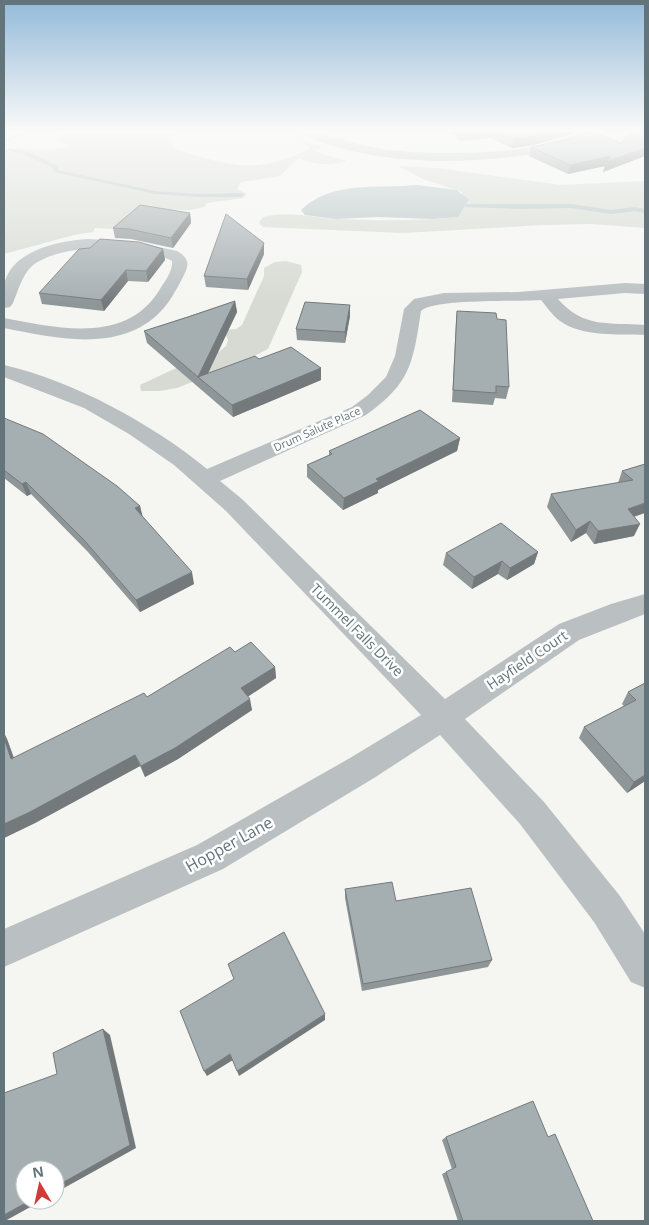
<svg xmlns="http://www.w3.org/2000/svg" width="649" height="1225" font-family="'Open Sans',sans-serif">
	<rect width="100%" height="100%" fill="#f5f5f2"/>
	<g fill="#d6dad2">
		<path d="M 168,132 L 175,149 C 231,166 255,176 311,148 L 301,142 L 304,141 L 323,147 L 313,151 L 347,161 C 330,166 315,165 298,158 L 280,176 L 241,182 L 237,189 L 247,194 L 243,198 L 207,203 L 204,207 L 191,210 L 149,209 L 115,229 L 95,228 L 93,232 L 74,235 L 4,254 L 4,150 C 26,146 47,154 69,146 L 59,142 L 58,138 L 67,132 Z"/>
		<path d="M 398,166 L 437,168 L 561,185 L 645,181 L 645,228 L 591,224 L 544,225 L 403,233 L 263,227 L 259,223 L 263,217 C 289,210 314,218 339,219 C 379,221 419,221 458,217 L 462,210 L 462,192 L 423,179 Z"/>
		<path d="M 286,261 L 301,265 L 302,272 L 268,349 L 245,361 L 177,388 L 160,391 L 141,391 L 140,385 L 174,369 L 212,357 L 226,346 L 228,340 L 224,330 L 236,329 L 242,325 L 264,276 L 264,268 L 275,262 Z"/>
	</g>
	<path fill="#b3c2c3" d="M 417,185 L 456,190 L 469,199 L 458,217 L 433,219 L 377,217 L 336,219 L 305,215 L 301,210 C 332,180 377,189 417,185 Z"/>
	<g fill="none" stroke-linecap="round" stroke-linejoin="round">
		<g fill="#b3c2c3" fill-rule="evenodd">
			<path d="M 9,148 L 28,152 L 57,166 L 58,170 L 155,191 L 198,194 L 241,193 L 244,195 L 241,197 L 198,197 L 155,194 L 54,172 L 53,168 L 24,154 L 7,150 Z"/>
			<path d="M 463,204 L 571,204 L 611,210 L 635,207 L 645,209 L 645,213 L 635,211 L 611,214 L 571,208 L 521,209 L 465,207 Z"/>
		</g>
		<g stroke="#afb6b8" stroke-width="2">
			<path id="secondary" d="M 8,132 L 26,132 L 4,141 L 4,134 Z"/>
		</g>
		<g fill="#bac0c2" fill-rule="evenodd">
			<path d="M 300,132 C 323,132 344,141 367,146 C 394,152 423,153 450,153 C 477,153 507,152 533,147 C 556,142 577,132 600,132 C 591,141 570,146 558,149 C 486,165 390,167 321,142 C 314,139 305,137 300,132 Z"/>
			<path d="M 88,239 L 131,241 L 177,251 C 191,259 189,266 182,279 C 176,290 170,302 161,311 C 121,354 54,338 4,328 L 4,318 C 57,328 127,345 160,289 C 165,281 173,271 172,261 C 141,244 61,242 32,266 C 22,275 18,291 13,303 L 10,307 L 4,308 C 4,301 2,292 4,285 C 11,250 59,241 88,239 Z"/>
			<path d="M 625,283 L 645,284 L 645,294 L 625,293 L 558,299 C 584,329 609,322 645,325 L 645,335 C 619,334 582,337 560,321 C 552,315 547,307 541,300 C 517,302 436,298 421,311 C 413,363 411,383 366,415 L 220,481 L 242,499 L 445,699 L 559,624 L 611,604 L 645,594 L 645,614 L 579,640 L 465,719 L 544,802 L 620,896 L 645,934 L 645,988 L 631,982 L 594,922 L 520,824 L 440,735 L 374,778 L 223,869 L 4,967 L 4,929 L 197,845 L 350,758 L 421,715 L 226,511 L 174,465 L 129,434 L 84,408 L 4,377 L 4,365 C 72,380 154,425 207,469 L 352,407 L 368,395 L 386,377 L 395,356 L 404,309 L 414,299 L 444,293 L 519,292 Z"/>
		</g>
		<use href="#secondary" fill="#fff" fill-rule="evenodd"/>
	</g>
	<g fill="#8e9698">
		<path d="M 452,132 L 572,132 L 572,134 L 533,145 L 512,148 L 491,138 L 460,141 Z"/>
		<path d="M 645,132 L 645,156 L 603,172 L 605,166 L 568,174 L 529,156 L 531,147 L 621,143 Z"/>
		<path d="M 190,213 L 191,223 L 173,248 L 131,239 L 115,238 L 113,228 Z"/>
		<path d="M 163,249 L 165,260 L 148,282 L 128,281 L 104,311 L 42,304 L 39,293 Z"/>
		<path d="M 264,254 L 248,290 L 206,287 L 204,276 Z"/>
		<path d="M 235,301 L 237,312 L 207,374 L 259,359 L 321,368 L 321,380 L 233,417 L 147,343 L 144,331 Z"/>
		<path d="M 350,305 L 350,316 L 345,343 L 297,340 L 296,329 Z"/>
		<path d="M 457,311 L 497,319 L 509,387 L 506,399 L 495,398 L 493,405 L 452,402 L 456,322 Z"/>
		<path d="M 4,418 L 140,506 L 142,516 L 194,584 L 140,612 L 88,552 L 31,494 L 27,496 L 4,478 Z"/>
		<path d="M 460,438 L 457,451 L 378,490 L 378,493 L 343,510 L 307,477 L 307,465 L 329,455 L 329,451 Z"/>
		<path d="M 645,464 L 634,517 L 634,536 L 594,544 L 586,533 L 571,542 L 547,507 L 551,494 L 618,483 L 622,471 Z"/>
		<path d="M 538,552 L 534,564 L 507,580 L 498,574 L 472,589 L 443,565 L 446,553 Z"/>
		<path d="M 235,652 L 275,667 L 276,678 L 248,696 L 252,710 L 178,759 L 145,777 L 140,766 L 35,823 L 4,838 L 4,733 L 7,739 L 14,758 L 147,697 Z"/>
		<path d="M 645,683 L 645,781 L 627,793 L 579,738 L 584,727 L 624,706 L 622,704 L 628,692 Z"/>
		<path d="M 345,889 L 396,901 L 492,960 L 488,967 L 362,991 L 345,898 Z"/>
		<path d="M 446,1137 L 548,1137 L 593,1221 L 458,1221 L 442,1174 L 452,1169 L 442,1140 Z"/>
	</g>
	<g fill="#747a7c">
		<path d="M 548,132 L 572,132 L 572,134 L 533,145 L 512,148 L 514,139 Z"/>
		<path d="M 645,148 L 645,156 L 603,172 L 605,166 L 568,174 L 570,165 Z"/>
		<path d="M 190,213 L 191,223 L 173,248 L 171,238 Z"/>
		<path d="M 264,243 L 264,254 L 248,290 L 247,279 Z"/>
		<path d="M 163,249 L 165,260 L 148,282 L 146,271 Z"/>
		<path d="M 126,270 L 128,281 L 104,311 L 101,300 Z"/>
		<path d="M 235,301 L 237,312 L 204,382 L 198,377 L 200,389 L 198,377 Z"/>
		<path d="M 350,305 L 350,316 L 345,343 L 345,332 Z"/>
		<path d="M 321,368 L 321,380 L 233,417 L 232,405 Z"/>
		<path d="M 460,438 L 457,451 L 378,490 L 378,493 L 343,510 L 344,498 L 376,479 Z"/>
		<path d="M 26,482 L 31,494 L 27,496 L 22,484 Z"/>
		<path d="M 645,503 L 645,513 L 622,521 L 628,509 Z"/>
		<path d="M 140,506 L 143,518 L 135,508 Z"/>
		<path d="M 590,521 L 586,533 L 571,542 L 576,530 Z"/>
		<path d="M 640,524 L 634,536 L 594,544 L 598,531 Z"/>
		<path d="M 538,552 L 534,564 L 507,580 L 510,568 Z"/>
		<path d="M 502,561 L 498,574 L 472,589 L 474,577 Z"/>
		<path d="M 192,572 L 194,584 L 140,612 L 136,600 Z"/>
		<path d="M 275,667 L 276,678 L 243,700 L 241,688 Z"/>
		<path d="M 250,699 L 252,710 L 178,759 L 145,777 L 141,766 Z"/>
		<path d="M 4,733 L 7,739 L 18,770 L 11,759 L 4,738 Z"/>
		<path d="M 135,755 L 140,766 L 35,823 L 4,838 L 4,824 Z"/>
		<path d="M 645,775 L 645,781 L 627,793 L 634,782 Z"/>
		<path d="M 325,1014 L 325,1020 L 239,1076 L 237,1071 Z"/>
		<path d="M 103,1029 L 110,1035 L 136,1148 L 55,1193 L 55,1187 Z"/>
		<path d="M 230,1054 L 233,1060 L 207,1076 L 204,1071 Z"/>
		<path d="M 31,1200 L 43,1200 L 5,1221 L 4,1221 L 4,1215 Z"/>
	</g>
	<g fill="#a5aeb1" stroke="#747a7c">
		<path d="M 499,132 L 548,132 L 534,136 L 514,139 Z"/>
		<path d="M 590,132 L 593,132 L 621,143 L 630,132 L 645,132 L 645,148 L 606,162 L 611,156 L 570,165 L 531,147 L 565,140 Z"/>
		<path d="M 140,205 L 190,213 L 171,238 L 129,229 L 113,228 Z"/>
		<path d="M 226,214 L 264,243 L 247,279 L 204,276 Z"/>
		<path d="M 100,239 L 139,242 L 163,249 L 146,271 L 126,270 L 101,300 L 39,293 L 79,249 L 90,248 Z"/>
		<path d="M 235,301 L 198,377 L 144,331 L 188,317 Z"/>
		<path d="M 305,302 L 350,305 L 345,332 L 296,329 Z"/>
		<path d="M 457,311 L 496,313 L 497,319 L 506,320 L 509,387 L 496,386 L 496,393 L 453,390 Z"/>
		<path d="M 291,347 L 321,368 L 232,405 L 198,377 L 255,356 L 259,359 Z"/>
		<path d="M 420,410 L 460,438 L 376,479 L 379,481 L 344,498 L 307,465 L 332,454 L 329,451 Z"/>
		<path d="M 4,418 L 43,434 L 117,486 L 140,506 L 135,508 L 192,572 L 136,600 L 84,540 L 26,482 L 22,484 L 4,470 Z"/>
		<path d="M 645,464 L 645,503 L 628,509 L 640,524 L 598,531 L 590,521 L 576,530 L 551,494 L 633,480 L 622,471 Z"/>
		<path d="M 501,523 L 538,552 L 510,568 L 502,561 L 474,577 L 446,553 Z"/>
		<path d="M 251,642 L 275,667 L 241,688 L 250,699 L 175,748 L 141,766 L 135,755 L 28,813 L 4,824 L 4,738 L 11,759 L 144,693 L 147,697 L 230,647 L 235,652 Z"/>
		<path d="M 645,683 L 645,775 L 634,782 L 584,727 L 636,700 L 628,692 Z"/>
		<path d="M 392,882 L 396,901 L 471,888 L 492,960 L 363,984 L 345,889 Z"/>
		<path d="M 284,932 L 325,1014 L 237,1071 L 230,1054 L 204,1071 L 180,1011 L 234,979 L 228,964 Z"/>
		<path d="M 103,1029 L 130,1145 L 55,1187 L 55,1170 L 25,1170 L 25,1200 L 31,1200 L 4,1215 L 4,1093 L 57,1074 L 53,1053 Z"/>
		<path d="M 533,1101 L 548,1137 L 555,1134 L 593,1221 L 463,1221 L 446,1172 L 456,1167 L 446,1137 Z"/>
	</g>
	<linearGradient id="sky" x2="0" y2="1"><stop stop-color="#93bad9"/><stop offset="0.43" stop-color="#fafaf9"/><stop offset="1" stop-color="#fafaf9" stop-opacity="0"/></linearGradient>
	<rect width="649" height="304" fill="url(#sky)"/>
	<g text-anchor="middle" stroke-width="5" stroke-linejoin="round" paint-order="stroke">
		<g font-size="11" fill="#63757a" stroke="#fff">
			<text transform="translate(317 429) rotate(-24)" y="4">Drum Salute Place</text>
		</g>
		<g font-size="14" fill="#63757a" stroke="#fff">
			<text transform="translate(357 630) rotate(45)" y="5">Tummel Falls Drive</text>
			<text transform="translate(527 660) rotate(-34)" y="5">Hayfield Court</text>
		</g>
		<g font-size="16" fill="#63757a" stroke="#fff">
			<text transform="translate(229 844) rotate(-29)" y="6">Hopper Lane</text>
		</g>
	</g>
	<rect width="649" height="1225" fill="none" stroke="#63757a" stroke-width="10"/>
	<g transform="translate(40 1185) rotate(351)"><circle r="24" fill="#ffffff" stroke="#c1c8ca"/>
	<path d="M0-4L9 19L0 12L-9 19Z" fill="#d03a37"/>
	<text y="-8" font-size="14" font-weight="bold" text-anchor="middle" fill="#63757a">N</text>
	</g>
</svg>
